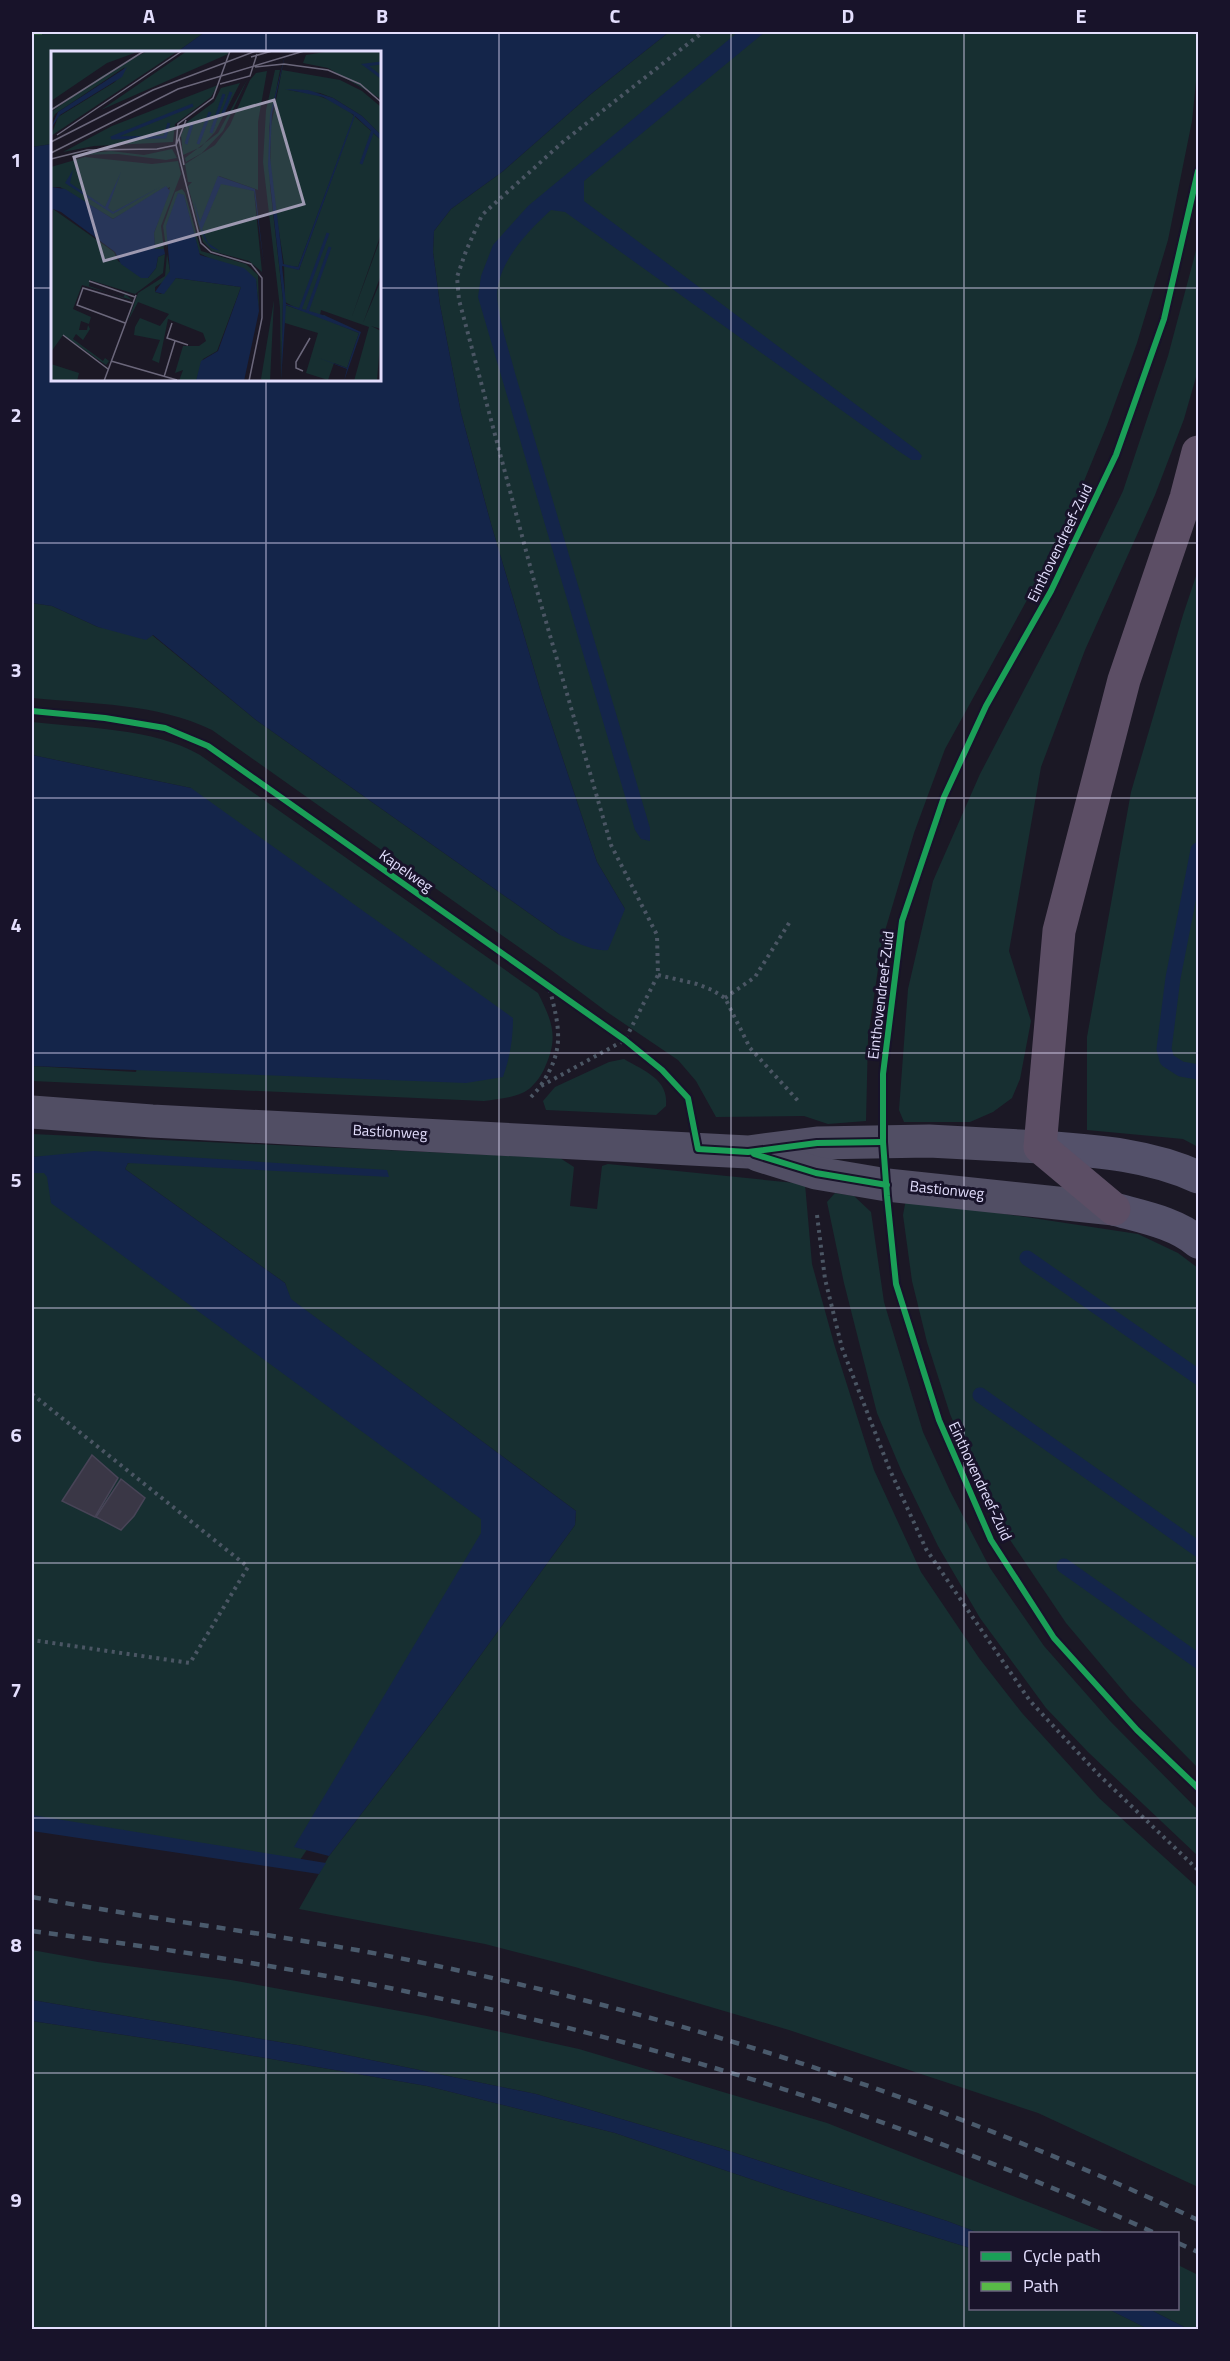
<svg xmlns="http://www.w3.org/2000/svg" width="1230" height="2361" font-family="'Titillium Web',sans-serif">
	<rect width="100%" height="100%" fill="#1b1825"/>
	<g fill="#172f31">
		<path d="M 32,32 L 205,32 L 177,52 L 52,52 L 52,144 L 32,147 Z"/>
		<path d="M 669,32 L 1198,32 L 1198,62 L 1192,121 L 1168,240 L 1137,343 L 1107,425 L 1059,542 L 945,749 L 914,833 L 882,941 L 868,1038 L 866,1121 L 828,1124 L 804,1116 L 716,1117 L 696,1081 L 678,1060 L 607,1012 L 551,970 L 212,730 C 156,703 92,704 32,698 L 32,603 L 52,606 L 98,627 L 152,635 L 256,720 L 560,935 L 625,909 L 597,862 L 542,696 L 491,524 L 461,413 L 440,305 L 433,252 L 434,231 L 451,209 L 502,172 L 591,94 Z"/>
		<path d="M 1198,243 L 1198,370 L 1184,419 L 1155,495 L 1085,650 L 1041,767 L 1009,951 L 1031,1021 L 1020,1079 L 1012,1098 L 993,1112 L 970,1122 L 904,1122 L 899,1110 L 908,989 L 933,881 L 980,774 L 1060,621 L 1123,491 L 1168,356 Z"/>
		<path d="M 1198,570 L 1198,1147 L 1183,1139 L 1087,1130 L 1087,1037 L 1131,792 L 1183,615 Z"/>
		<path d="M 32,722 C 84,728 154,728 200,755 L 538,993 C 552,1021 559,1037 545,1067 C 542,1075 535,1084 529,1089 C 517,1098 498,1099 484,1101 L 32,1081 L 32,1066 L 136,1072 L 191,788 L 32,755 Z"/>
		<path d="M 624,1059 C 644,1071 669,1079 666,1106 L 656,1115 L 546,1110 L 543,1101 L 555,1087 L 609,1062 Z"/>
		<path d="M 32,1134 L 560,1158 L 574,1167 L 570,1206 L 597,1209 L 602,1166 L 608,1164 L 805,1184 L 812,1264 L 835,1347 L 874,1470 L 921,1572 L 979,1658 L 1022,1713 L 1099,1798 L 1198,1888 L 1198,2187 L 1038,2113 L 789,2030 L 575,1967 L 485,1944 L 299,1909 L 329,1856 L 435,1718 L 575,1525 L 576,1511 L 290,1299 L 285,1283 L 125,1169 L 128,1163 L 139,1164 L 51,1156 L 32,1157 Z"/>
		<path d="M 32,1163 L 527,1522 L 300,1860 L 32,1822 Z"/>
		<path d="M 835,1193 L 854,1196 L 871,1212 L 884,1302 L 923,1432 L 950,1491 L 990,1568 L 1044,1646 L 1110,1721 L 1198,1810 L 1198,1856 L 1088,1752 L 1046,1708 L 980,1618 L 938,1546 L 901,1470 L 877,1413 L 844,1283 L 827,1202 Z"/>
		<path d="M 906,1199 L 1138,1234 L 1178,1253 L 1198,1268 L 1198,1768 L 1130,1699 L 1066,1623 L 1004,1531 L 976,1476 L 950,1414 L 927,1342 L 912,1281 L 903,1215 Z"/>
		<path d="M 32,1950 L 98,1962 L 231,1980 L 427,2016 L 579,2049 L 827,2123 L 1107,2233 L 979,2233 L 947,2221 L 720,2148 L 536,2094 L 303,2046 L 32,2000 Z"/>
		<path d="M 32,2021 L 184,2044 L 427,2086 L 615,2133 L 786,2191 L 970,2248 L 970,2308 L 1108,2309 L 1148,2329 L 32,2330 Z"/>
		<path d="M 1178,2265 L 1198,2275 L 1198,2329 L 1188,2329 L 1149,2309 L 1178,2308 Z"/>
	</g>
	<g fill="#14254a">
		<path d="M 205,32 L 669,32 L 591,94 L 502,172 L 451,209 L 434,231 L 433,252 L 440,305 L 461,413 L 491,524 L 542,696 L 597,862 L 625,909 L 608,950 C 593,952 574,941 560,935 L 256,720 L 153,635 L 146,640 L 98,627 L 52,606 L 32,603 L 32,147 L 52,144 L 52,380 L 380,380 L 380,52 L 177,52 Z"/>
		<path d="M 738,32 L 765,32 L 584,181 L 584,201 L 918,451 L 922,456 L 920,460 L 912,460 L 897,450 L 565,212 L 551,210 C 530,229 503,257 498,286 C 494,309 509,349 515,373 L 650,828 L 650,841 L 641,839 L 635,830 L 478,297 L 481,276 L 493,245 L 528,206 Z"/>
		<path d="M 32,755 L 191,788 L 513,1018 C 513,1039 510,1057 503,1077 L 466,1083 L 32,1066 Z"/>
		<path d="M 94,1151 L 387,1170 L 389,1177 L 128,1163 L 125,1169 L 285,1283 L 291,1299 L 576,1511 L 575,1525 L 435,1718 L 329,1856 L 294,1847 L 481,1533 L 481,1519 L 51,1203 L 47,1177 L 44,1173 L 32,1173 L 32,1157 Z"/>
		<path d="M 32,1815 L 326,1863 L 319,1874 L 32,1831 Z"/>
		<path d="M 32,2000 L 303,2046 L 536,2094 L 720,2148 L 947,2221 L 979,2233 L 970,2234 L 970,2248 L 786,2191 L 615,2133 L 427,2086 L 184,2044 L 32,2021 Z"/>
		<path d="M 1108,2309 L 1149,2309 L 1188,2329 L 1148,2329 Z"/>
	</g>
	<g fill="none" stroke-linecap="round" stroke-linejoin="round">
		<g stroke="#14254a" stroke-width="15">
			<path d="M 1198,850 L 1173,978 L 1164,1049 L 1167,1060 L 1181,1069 L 1198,1072"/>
			<path d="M 1027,1258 L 1198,1377"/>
			<path d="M 980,1395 L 1198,1549"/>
			<path d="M 1064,1566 L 1198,1661"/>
		</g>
	</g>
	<g fill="#3a3746" stroke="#484457" stroke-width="1.5">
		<path d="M 92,1455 L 118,1478 L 95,1517 L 62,1501 Z"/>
		<path d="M 121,1479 L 145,1498 L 134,1516 L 121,1530 L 96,1517 Z"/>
	</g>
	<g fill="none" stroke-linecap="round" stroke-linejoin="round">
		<g stroke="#4b5664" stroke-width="4" stroke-dasharray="3 4.5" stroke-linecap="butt">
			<path d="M 658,975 L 697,984 L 712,990 L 725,998 L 750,1048 L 800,1103"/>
			<path d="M 725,998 L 755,977 L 791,920"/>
			<path d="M 541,1085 C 566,1048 559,1027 549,986"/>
			<path d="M 531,1097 L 541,1086 L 625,1040 L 658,975 L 657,935 L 611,845 L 533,577 L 459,300 L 457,277 L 466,251 L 482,215 L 564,141 L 703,32"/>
			<path d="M 817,1215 L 825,1279 L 842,1348 L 889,1468 L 926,1549 L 1030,1701 L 1098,1774 L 1198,1870"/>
			<path d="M 32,1394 L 248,1567 L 190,1663 L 32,1640"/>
		</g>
		<g stroke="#514e64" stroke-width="33">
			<path d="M 32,1112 L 152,1121 L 748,1152 L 817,1143 L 929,1141 L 1040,1147"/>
			<path d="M 758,1155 L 816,1173 L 887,1185 L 1114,1209"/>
		</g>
		<g stroke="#54516a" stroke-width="33">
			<path d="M 1040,1147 C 1094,1151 1148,1154 1198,1177"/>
			<path d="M 1114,1209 C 1143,1217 1176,1223 1198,1242"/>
		</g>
		<path stroke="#5c4e65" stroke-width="33" d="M 1114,1209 L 1040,1147 L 1059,931 L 1124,680 L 1186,498 L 1198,452"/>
		<g stroke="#4a5a6c" stroke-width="4.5" stroke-dasharray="9 8" stroke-linecap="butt">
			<path d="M 32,1897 C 154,1920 277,1934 399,1958 C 674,2013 944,2101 1198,2220"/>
			<path d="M 32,1931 C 160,1948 288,1967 414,1993 C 669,2045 921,2125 1157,2234"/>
			<path d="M 1178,2243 L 1198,2252"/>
		</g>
		<path stroke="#58b947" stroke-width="4.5" stroke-dasharray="9 4.5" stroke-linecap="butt" d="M 33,32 L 46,32"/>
		<g stroke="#18132a" stroke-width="10">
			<g id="cycleway">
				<path d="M 1198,171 L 1164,319 L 1116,455 L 1051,591 L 986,706 L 944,797 L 902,921 L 883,1074 L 883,1142 L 887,1196 L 896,1284 L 939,1420 L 991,1540 L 1054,1638 L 1137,1730 L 1198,1788"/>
				<path d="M 32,711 L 105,718 L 165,728 L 208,746 L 625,1040 L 662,1070 L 688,1098 L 698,1149 L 748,1152 L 817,1143 L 883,1142"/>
				<path d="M 754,1154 L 816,1173 L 887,1185"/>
			</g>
		</g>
		<use href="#cycleway" stroke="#1a9f57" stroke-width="6"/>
	</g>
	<path fill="none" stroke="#e3defd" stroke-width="1.5" stroke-opacity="0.55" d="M 266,32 L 266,52M 499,32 L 499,2330M 731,32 L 731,2330M 964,32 L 964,2330M 32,288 L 52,288M 380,288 L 1198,288M 266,380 L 266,2330M 32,543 L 1198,543M 32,798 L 1198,798M 32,1053 L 1198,1053M 32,1308 L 1198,1308M 32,1563 L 1198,1563M 32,1818 L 1198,1818M 32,2073 L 1198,2073"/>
	<g text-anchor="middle" stroke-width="6" stroke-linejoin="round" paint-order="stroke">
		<g font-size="15" fill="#e3defd" stroke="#18132a">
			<text transform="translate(1060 543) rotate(-64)" y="5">Einthovendreef-Zuid</text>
			<text transform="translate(406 871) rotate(35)" y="5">Kapelweg</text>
			<text transform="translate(881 995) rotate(-83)" y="5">Einthovendreef-Zuid</text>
			<text transform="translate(390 1132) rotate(3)" y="5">Bastionweg</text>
			<text transform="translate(947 1190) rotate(6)" y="5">Bastionweg</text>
			<text transform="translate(980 1481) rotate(65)" y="5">Einthovendreef-Zuid</text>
		</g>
	</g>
	<g transform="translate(51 51)">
		<rect width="330" height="330" fill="#1b1825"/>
		<path d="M 0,0 L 81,1 L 89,0 L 56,12 L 0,50 ZM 96,0 L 127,0 L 0,85 L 7,66 L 64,31 L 74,16 L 4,63 L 0,72 L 0,61 L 51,25 ZM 136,0 L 177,0 L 177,3 L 50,59 ZM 280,0 L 330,0 L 330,48 L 277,17 L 252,12 L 255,4 ZM 224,19 L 229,19 L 218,76 L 219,135 L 232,249 L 230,330 L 229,257 L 212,111 L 215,59 ZM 231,19 L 289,29 L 311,40 L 330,56 L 330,84 L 311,65 L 282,47 L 269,42 L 236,39 L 263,43 L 291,54 L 330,89 L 330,183 L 300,268 L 330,186 L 330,224 L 312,272 L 330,229 L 330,278 L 320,275 L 330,280 L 326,330 L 303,330 L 318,276 L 270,259 L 269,264 L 275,264 L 271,267 L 308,282 L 296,317 L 283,312 L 277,329 L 255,322 L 267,282 L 234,272 L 234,254 L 249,259 L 234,251 L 233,213 L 219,123 L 220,75 ZM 300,74 L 248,219 L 233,214 L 247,216 ZM 216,20 L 207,71 L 207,139 L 168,125 L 148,174 L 169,129 L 203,140 L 211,221 L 198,210 L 161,200 L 152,191 L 137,135 L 141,131 L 137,131 L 134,113 L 164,94 L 179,74 L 199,29 L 205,22 ZM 196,29 L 172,80 L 151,102 L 135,111 L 134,107 L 167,82 ZM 189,32 L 164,81 L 150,96 L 132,104 L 130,84 L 136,71 L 163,51 L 170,37 ZM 167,34 L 160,46 L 124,73 L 122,91 L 43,95 L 12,101 L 61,75 ZM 121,98 L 126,107 L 115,109 L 67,103 L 19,104 L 60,100 L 93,104 ZM 34,106 L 101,113 L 127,110 L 130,123 L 110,175 L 113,198 L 104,198 L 103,182 L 119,136 L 62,168 L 9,136 L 0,136 L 0,116 ZM 131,138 L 134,142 L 150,200 L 195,213 L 207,224 L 208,260 L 205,230 L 148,202 L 133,145 L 115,197 L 112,175 L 124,141 ZM 2,158 L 63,201 L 67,210 L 97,227 L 105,217 L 107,206 L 114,203 L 112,222 L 84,243 L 39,229 L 38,235 L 72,247 L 74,243 L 81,249 L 31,234 L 22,258 L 40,266 L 38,273 L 30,270 L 28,279 L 36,279 L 37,274 L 39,278 L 32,289 L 25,283 L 22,288 L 52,310 L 54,307 L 58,310 L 55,314 L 12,284 L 0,301 ZM 116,203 L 119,220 L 115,229 L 104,236 L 104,241 L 110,243 L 125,227 L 190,236 L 166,300 L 152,308 L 145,330 L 128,330 L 132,319 L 124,322 L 132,295 L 148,295 L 155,290 L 152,282 L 117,268 L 108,312 L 101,309 L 109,289 L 83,284 L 84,276 L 89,267 L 109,275 L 118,263 L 87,251 L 77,270 L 87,242 L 114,225 ZM 223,249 L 219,330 L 213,330 L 210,328 ZM 0,313 L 28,322 L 26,330 L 0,330 Z" fill="#172f31" fill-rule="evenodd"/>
		<path d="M 235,0 L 221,63 L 219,106 L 232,213 L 247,216 L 303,64 L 272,46 L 234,38 L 257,39 L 282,47 L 311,65 L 330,84 L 330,89 L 304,65 L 248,219 L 231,215 L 235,253 L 275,265 L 310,281 L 293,330 L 296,318 L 268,307 L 296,317 L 308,282 L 235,254 L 230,330 L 232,249 L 217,114 L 219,64 ZM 76,16 L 71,26 L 9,64 L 0,77 L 7,61 ZM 22,119 L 19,132 L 54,156 L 70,121 L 57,157 L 62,161 L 109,136 L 62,163 L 14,132 ZM 167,125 L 204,138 L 213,214 L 203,140 L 170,133 L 151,178 L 157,192 L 169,200 L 160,197 L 154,189 L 148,174 L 143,149 L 149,171 ZM 115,135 L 119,140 L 103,182 L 104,198 L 113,198 L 114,203 L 107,206 L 105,217 L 97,227 L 90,227 L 70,213 L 64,201 L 10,161 L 2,158 L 0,163 L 0,136 L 14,138 L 62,168 ZM 127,142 L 133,144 L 149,204 L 193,217 L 205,228 L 208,260 L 193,330 L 145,330 L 150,310 L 167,300 L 190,236 L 125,227 L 113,243 L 104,241 L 119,220 L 115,175 Z" fill="#14254a"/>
		<path fill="none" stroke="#14254a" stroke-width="3" d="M 330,12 L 314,14 L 330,26M 171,65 L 180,41M 118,72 L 114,86 L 60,87 L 142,54M 160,82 L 173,43M 135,93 L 141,73M 147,93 L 159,61M 310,113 L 322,79M 249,259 L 277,182M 256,261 L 279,196"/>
		<path fill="none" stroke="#6b677b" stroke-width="1.5" d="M 200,6 L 221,0M 204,16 L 233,13 L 277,19 L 309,33 L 330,51M 169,33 L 199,25 L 206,3M 0,59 L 93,0M 6,84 L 131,0M 128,87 L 133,114M 128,87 L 135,69M 0,91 L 102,39 L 205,0M 125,94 L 150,192 L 160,201 L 200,213 L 211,227 L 211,267 L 198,330M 125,94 L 127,73 L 162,47 L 179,0M 0,102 L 127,38 L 253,0M 0,108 L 36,99 L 106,98 L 125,94 L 128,87M 38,230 L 84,246M 74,272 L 26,254 L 32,237 L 81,252M 121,272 L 116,287 L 137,294M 12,284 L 57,318M 60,310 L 126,329M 252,320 L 245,317 L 245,311 L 259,287M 113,326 L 124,290M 53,330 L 85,244"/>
		<path fill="#9d99b1" fill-opacity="0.15" stroke="#9d99b1" stroke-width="3" d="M 223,49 L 253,153 L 53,210 L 23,106 Z"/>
		<rect width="330" height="330" fill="none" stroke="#e3defd" stroke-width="3"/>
	</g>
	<rect width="1230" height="2361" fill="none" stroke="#18132a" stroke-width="66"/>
	<rect x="969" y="2232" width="210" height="78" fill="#18132a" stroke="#69647e" stroke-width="1.5"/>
	<rect x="981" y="2252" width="30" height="9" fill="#1a9f57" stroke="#69647e" stroke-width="1.5"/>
	<text x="1023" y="2262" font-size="18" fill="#e3defd">Cycle path</text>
	<rect x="981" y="2282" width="30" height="9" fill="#58b947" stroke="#69647e" stroke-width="1.5"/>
	<text x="1023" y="2292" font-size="18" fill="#e3defd">Path</text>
	<rect x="33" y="33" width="1164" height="2295" fill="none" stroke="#e3defd" stroke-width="2"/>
	<g font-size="20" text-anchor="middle" font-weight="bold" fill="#e3defd">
		<text x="149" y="23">A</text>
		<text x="382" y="23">B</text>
		<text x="615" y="23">C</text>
		<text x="848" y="23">D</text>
		<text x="1081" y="23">E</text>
		<text x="16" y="167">1</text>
		<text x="16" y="422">2</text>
		<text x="16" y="677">3</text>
		<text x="16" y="932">4</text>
		<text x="16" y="1187">5</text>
		<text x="16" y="1442">6</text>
		<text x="16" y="1697">7</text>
		<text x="16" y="1952">8</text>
		<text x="16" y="2207">9</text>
	</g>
</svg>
